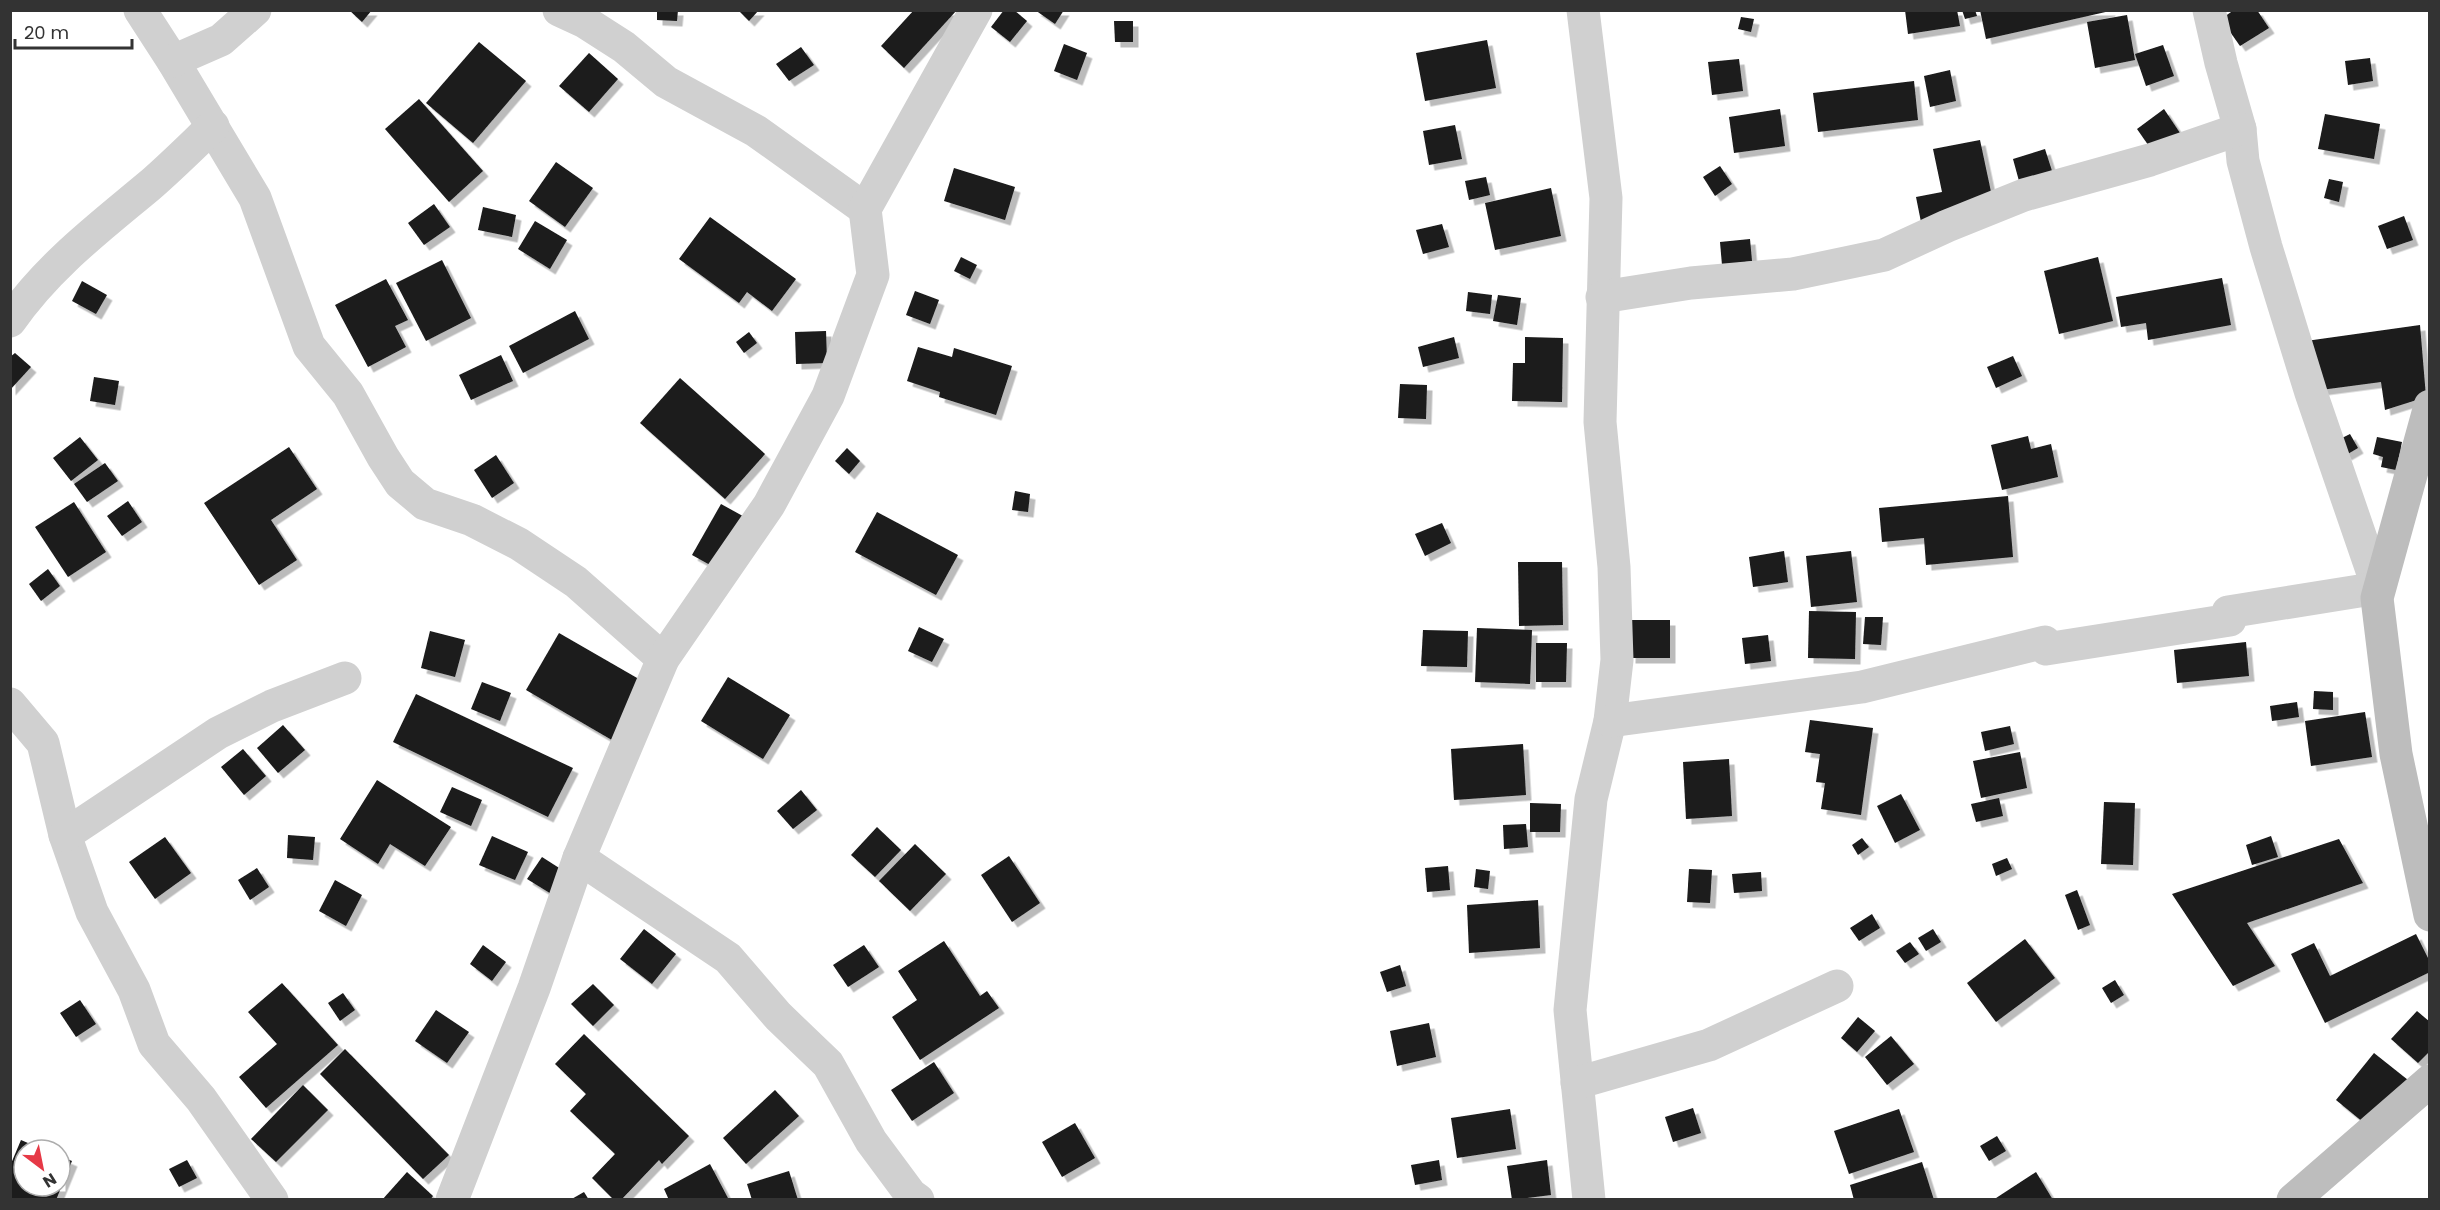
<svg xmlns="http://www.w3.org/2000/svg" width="2440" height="1210" font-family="Poppins,sans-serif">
	<defs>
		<filter id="shadow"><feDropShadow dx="5.5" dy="5.5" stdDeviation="0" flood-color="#0004"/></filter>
	</defs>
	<rect width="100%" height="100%" fill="#fff"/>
	<g fill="#1a1a1a" filter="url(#shadow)">
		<path d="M 349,10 L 372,10 L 362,22 Z"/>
		<path d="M 657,10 L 678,10 L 677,21 L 657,20 Z"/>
		<path d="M 738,10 L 759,10 L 749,21 Z"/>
		<path d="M 914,10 L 957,10 L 904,68 L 881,46 Z"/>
		<path d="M 1004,10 L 1014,10 L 1027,21 L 1010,42 L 991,27 Z"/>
		<path d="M 1035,10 L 1064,10 L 1055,24 Z"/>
		<path d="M 1905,10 L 1957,10 L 1960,26 L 1908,34 Z"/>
		<path d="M 1962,10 L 1975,10 L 1977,16 L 1965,19 Z"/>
		<path d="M 1980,10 L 2110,10 L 2110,11 L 1986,39 Z"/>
		<path d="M 2234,10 L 2257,10 L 2269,28 L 2240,46 L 2221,19 Z"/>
		<path d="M 2127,15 L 2135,60 L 2095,68 L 2087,22 Z"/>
		<path d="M 1741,17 L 1754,19 L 1751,32 L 1738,29 Z"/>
		<path d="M 1114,21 L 1133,21 L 1133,42 L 1115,42 Z"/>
		<path d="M 1487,40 L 1496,88 L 1425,101 L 1416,53 Z"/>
		<path d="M 479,42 L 526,81 L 473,143 L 426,103 Z"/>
		<path d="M 1064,44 L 1087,53 L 1077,80 L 1054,71 Z"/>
		<path d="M 2163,45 L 2174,76 L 2146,86 L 2135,54 Z"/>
		<path d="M 801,47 L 814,65 L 789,81 L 776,64 Z"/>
		<path d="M 589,53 L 618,79 L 589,112 L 559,86 Z"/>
		<path d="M 2370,58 L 2373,81 L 2348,85 L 2345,61 Z"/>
		<path d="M 1739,59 L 1743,91 L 1712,95 L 1708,62 Z"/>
		<path d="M 1950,70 L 1956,101 L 1930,107 L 1924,76 Z"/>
		<path d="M 1914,81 L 1918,120 L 1818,132 L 1813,93 Z"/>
		<path d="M 419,99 L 483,171 L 449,202 L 385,129 Z"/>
		<path d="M 1780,109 L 1785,146 L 1734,153 L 1729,117 Z"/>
		<path d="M 2164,109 L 2180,133 L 2153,152 L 2137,129 Z"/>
		<path d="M 2325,114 L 2380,124 L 2374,159 L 2318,149 Z"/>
		<path d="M 1455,125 L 1462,159 L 1429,165 L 1423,131 Z"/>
		<path d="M 1980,140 L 1994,206 L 1921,222 L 1916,197 L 1942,192 L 1933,149 Z"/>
		<path d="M 2045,149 L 2052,171 L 2019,181 L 2013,159 Z"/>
		<path d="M 556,162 L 593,188 L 565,227 L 529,201 Z"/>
		<path d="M 1720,166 L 1732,184 L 1715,196 L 1703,177 Z"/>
		<path d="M 954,168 L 1015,187 L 1005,220 L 944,201 Z"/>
		<path d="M 1486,177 L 1490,195 L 1469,200 L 1465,181 Z"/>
		<path d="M 2329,179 L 2343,182 L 2339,202 L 2324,198 Z"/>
		<path d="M 1551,188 L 1561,236 L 1495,250 L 1485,203 Z"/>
		<path d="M 434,204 L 450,227 L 424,245 L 408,223 Z"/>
		<path d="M 483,207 L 516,215 L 512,237 L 478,230 Z"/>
		<path d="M 2404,216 L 2413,240 L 2387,249 L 2378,226 Z"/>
		<path d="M 710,217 L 796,279 L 772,311 L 747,292 L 739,303 L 679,259 Z"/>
		<path d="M 535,221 L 567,240 L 550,269 L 518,249 Z"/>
		<path d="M 1442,224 L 1449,247 L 1423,254 L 1416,230 Z"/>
		<path d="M 1750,239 L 1752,261 L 1722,265 L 1720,242 Z"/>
		<path d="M 961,257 L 977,265 L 970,279 L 954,271 Z"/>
		<path d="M 2098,257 L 2113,321 L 2059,334 L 2044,271 Z"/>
		<path d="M 442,260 L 471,318 L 426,341 L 396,283 Z"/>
		<path d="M 2222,278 L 2231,325 L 2148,340 L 2146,323 L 2121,327 L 2116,297 Z"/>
		<path d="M 386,279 L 408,320 L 395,326 L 406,347 L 368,367 L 335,305 Z"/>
		<path d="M 82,281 L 107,295 L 96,314 L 72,301 Z"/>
		<path d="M 915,291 L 939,300 L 930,324 L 906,315 Z"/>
		<path d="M 1468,292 L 1492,295 L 1490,314 L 1466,311 Z"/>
		<path d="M 1498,295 L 1521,298 L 1517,325 L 1493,321 Z"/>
		<path d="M 575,311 L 589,339 L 523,373 L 509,346 Z"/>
		<path d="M 2420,325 L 2426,397 L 2385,410 L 2381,382 L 2313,391 L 2306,341 Z"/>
		<path d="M 826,331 L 827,363 L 796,364 L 795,332 Z"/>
		<path d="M 749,332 L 757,343 L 744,353 L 736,342 Z"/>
		<path d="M 1454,337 L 1459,358 L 1423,367 L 1418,347 Z"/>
		<path d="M 1525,337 L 1563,338 L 1562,402 L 1512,401 L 1513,363 L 1525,363 Z"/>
		<path d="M 918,347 L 952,357 L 954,348 L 1012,366 L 996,415 L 939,397 L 940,392 L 907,381 Z"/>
		<path d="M 15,353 L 31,367 L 10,390 L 10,357 Z"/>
		<path d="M 501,355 L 513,381 L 471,400 L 459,375 Z"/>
		<path d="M 2013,356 L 2022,376 L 1996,388 L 1987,367 Z"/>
		<path d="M 94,377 L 119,381 L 115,405 L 90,401 Z"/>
		<path d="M 680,378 L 765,454 L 725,499 L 640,423 Z"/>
		<path d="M 1400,384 L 1427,385 L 1426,419 L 1398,418 Z"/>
		<path d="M 2350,434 L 2358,448 L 2346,455 L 2338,440 Z"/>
		<path d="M 2028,436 L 2031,449 L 2051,444 L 2058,477 L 2002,490 L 1991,445 Z"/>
		<path d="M 80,437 L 98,460 L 71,481 L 53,458 Z"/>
		<path d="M 2377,437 L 2402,442 L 2396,470 L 2381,467 L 2383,457 L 2373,454 Z"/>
		<path d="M 289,447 L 317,489 L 271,520 L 297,560 L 259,585 L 204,503 Z"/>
		<path d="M 847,448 L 860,461 L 849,474 L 835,461 Z"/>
		<path d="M 496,455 L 514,483 L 492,498 L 474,470 Z"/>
		<path d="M 105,463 L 118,481 L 87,502 L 74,484 Z"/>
		<path d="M 1015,491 L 1030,494 L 1028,512 L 1012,510 Z"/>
		<path d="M 2008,496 L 2013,557 L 1926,565 L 1924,538 L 1882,542 L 1879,508 Z"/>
		<path d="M 128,501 L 142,522 L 122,536 L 107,516 Z"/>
		<path d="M 74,502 L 106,552 L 68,577 L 35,527 Z"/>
		<path d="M 721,504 L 750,520 L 721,571 L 692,555 Z"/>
		<path d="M 877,512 L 958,555 L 936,595 L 855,552 Z"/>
		<path d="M 1442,523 L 1451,543 L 1425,556 L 1415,534 Z"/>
		<path d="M 1784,551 L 1788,582 L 1753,587 L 1749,557 Z"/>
		<path d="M 1851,551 L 1857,602 L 1811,607 L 1806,556 Z"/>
		<path d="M 1518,562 L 1562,562 L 1563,625 L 1519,626 Z"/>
		<path d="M 48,569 L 60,586 L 41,601 L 29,584 Z"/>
		<path d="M 1809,611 L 1856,612 L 1855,659 L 1808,658 Z"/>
		<path d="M 1865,617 L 1883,617 L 1881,645 L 1863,644 Z"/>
		<path d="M 1631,620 L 1670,620 L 1670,658 L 1630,658 Z"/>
		<path d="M 919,627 L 944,639 L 932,662 L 908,651 Z"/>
		<path d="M 1477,628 L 1532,630 L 1530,684 L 1475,682 Z"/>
		<path d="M 1423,630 L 1468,631 L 1467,667 L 1421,666 Z"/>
		<path d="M 430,631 L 465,640 L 455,677 L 421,668 Z"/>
		<path d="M 559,633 L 651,686 L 617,743 L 526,690 Z"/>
		<path d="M 1768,635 L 1771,661 L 1745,664 L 1742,638 Z"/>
		<path d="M 2246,642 L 2249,676 L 2177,683 L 2174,650 Z"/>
		<path d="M 1536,643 L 1567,643 L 1566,682 L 1536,682 Z"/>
		<path d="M 728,677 L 790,715 L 763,759 L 701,721 Z"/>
		<path d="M 482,682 L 511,693 L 500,721 L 471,709 Z"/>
		<path d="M 2314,691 L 2333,692 L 2333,710 L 2313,709 Z"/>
		<path d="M 416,694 L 573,768 L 548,817 L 393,742 Z"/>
		<path d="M 2297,702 L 2299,717 L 2272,721 L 2270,706 Z"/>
		<path d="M 2365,712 L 2372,757 L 2311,766 L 2305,721 Z"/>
		<path d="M 1810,720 L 1873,728 L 1861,815 L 1821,809 L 1825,783 L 1816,782 L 1820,754 L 1805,752 Z"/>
		<path d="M 283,725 L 305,750 L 278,773 L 257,748 Z"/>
		<path d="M 2010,726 L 2014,744 L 1985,751 L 1981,732 Z"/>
		<path d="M 1523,744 L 1526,795 L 1454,800 L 1451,749 Z"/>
		<path d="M 243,749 L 266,776 L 244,795 L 221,767 Z"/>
		<path d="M 2020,752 L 2027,788 L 1981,798 L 1973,761 Z"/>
		<path d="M 1729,759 L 1732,816 L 1686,819 L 1683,762 Z"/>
		<path d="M 377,780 L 451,827 L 425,866 L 390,844 L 378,864 L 340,839 Z"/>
		<path d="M 452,787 L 482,800 L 471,826 L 440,812 Z"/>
		<path d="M 801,790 L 817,810 L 793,829 L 777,811 Z"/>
		<path d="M 1901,794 L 1920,830 L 1895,843 L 1877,806 Z"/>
		<path d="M 1999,798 L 2003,816 L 1976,822 L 1971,804 Z"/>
		<path d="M 2104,802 L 2135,803 L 2133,865 L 2101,864 Z"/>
		<path d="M 1530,803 L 1561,804 L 1560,832 L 1530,832 Z"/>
		<path d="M 1526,824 L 1528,847 L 1504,849 L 1503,825 Z"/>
		<path d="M 877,827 L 901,850 L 875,877 L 851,855 Z"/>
		<path d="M 288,835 L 315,837 L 313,860 L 287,858 Z"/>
		<path d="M 492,836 L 528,852 L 515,880 L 479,865 Z"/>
		<path d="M 2271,836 L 2278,857 L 2252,865 L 2246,845 Z"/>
		<path d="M 165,837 L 191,873 L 155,899 L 129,862 Z"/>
		<path d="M 1862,838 L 1869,847 L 1858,855 L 1852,845 Z"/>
		<path d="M 2339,839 L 2363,883 L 2247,923 L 2275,966 L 2233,986 L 2172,894 Z"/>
		<path d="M 915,844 L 946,874 L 910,911 L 879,881 Z"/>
		<path d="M 1009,856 L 1040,903 L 1012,922 L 981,875 Z"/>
		<path d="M 542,857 L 567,873 L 553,895 L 527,879 Z"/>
		<path d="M 2007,858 L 2012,869 L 1996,876 L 1992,864 Z"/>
		<path d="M 1448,866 L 1450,890 L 1427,892 L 1425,868 Z"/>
		<path d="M 257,868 L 269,887 L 250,900 L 238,880 Z"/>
		<path d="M 1476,869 L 1490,871 L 1488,889 L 1474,887 Z"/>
		<path d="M 1689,869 L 1712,870 L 1710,903 L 1687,902 Z"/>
		<path d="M 1761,872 L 1762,891 L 1734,893 L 1732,874 Z"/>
		<path d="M 335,880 L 362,895 L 346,926 L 319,911 Z"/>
		<path d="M 2077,890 L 2090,925 L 2078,930 L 2065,895 Z"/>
		<path d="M 1538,900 L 1540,948 L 1469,953 L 1467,905 Z"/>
		<path d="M 1872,914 L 1880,928 L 1859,941 L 1850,928 Z"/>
		<path d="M 644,929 L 676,954 L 652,984 L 620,959 Z"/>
		<path d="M 1933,929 L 1941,942 L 1926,951 L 1918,938 Z"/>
		<path d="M 2416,934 L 2430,962 L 2430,972 L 2325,1023 L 2291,954 L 2314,943 L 2330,976 Z"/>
		<path d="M 2025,939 L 2055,978 L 1996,1022 L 1967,983 Z"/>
		<path d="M 944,941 L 980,996 L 987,991 L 999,1008 L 920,1060 L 892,1017 L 917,1000 L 898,971 Z"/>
		<path d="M 1910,942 L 1919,954 L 1905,963 L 1896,951 Z"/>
		<path d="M 483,945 L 506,962 L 492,981 L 470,964 Z"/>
		<path d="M 864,945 L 879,967 L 848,987 L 833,965 Z"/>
		<path d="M 1400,965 L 1406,986 L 1387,992 L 1380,972 Z"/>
		<path d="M 2115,980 L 2124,995 L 2111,1003 L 2102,988 Z"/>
		<path d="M 282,983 L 338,1045 L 266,1108 L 239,1077 L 277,1044 L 248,1012 Z"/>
		<path d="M 593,984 L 614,1005 L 593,1026 L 571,1004 Z"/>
		<path d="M 343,993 L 355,1010 L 340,1021 L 328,1003 Z"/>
		<path d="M 80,1000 L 96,1024 L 76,1037 L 60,1013 Z"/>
		<path d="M 436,1010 L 469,1032 L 447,1063 L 415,1041 Z"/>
		<path d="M 2417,1011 L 2430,1022 L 2430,1051 L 2418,1063 L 2391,1039 Z"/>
		<path d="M 1858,1017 L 1875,1031 L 1857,1052 L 1841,1038 Z"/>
		<path d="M 1429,1023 L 1436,1057 L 1397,1066 L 1390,1031 Z"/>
		<path d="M 584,1034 L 689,1136 L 662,1164 L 659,1160 L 621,1200 L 614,1200 L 592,1178 L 615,1154 L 570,1111 L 586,1094 L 555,1064 Z"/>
		<path d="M 1891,1036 L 1914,1064 L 1887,1085 L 1865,1057 Z"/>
		<path d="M 345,1049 L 449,1155 L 423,1179 L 320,1074 Z"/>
		<path d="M 2374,1053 L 2408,1080 L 2369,1127 L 2336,1100 Z"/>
		<path d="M 934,1062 L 954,1093 L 912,1121 L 891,1090 Z"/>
		<path d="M 303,1085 L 328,1110 L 276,1162 L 251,1139 Z"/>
		<path d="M 775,1090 L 799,1116 L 746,1164 L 723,1138 Z"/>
		<path d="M 1693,1108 L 1701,1133 L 1673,1142 L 1665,1117 Z"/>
		<path d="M 1510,1109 L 1516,1149 L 1457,1158 L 1451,1118 Z"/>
		<path d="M 1899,1109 L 1914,1152 L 1849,1174 L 1834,1131 Z"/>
		<path d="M 1075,1123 L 1095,1158 L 1062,1177 L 1042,1142 Z"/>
		<path d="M 1997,1136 L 2006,1151 L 1989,1161 L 1980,1146 Z"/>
		<path d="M 21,1140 L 44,1150 L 24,1150 L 24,1186 L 60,1186 L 60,1156 L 72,1161 L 56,1200 L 10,1200 L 10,1166 Z"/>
		<path d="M 187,1160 L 197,1178 L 179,1187 L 169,1169 Z"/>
		<path d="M 1439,1160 L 1442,1180 L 1415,1185 L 1411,1165 Z"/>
		<path d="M 1547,1160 L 1551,1195 L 1512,1200 L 1507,1166 Z"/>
		<path d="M 1922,1162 L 1934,1200 L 1854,1200 L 1850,1185 Z"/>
		<path d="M 710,1164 L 729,1200 L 669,1200 L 664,1189 Z"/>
		<path d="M 789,1171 L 798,1200 L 752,1200 L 747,1184 Z"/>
		<path d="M 407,1172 L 433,1196 L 430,1200 L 382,1200 Z"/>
		<path d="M 2036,1172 L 2053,1200 L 1993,1200 Z"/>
		<path d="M 584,1192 L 589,1200 L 570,1200 Z"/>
	</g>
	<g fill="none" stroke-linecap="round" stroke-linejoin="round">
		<g stroke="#d0d0d0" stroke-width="33">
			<path d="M 140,10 L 173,61 L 255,198 L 309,346 L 348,394 L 383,457 L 400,483 L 425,504 L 472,520 L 519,544 L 576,582 L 663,659"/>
			<path d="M 559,10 L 585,22 L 624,47 L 666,82 L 756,131 L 865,209"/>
			<path d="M 1583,10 L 1606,198 L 1600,422 L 1614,567 L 1617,660 L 1610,721 L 1591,799 L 1570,1010 L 1589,1200"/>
			<path d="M 2209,10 L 2221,63 L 2240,129 L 2243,161 L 2266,247 L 2311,393 L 2378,588"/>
			<path d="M 173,61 L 221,40 L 255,10"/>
			<path d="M 1602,297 L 1691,283 L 1793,274 L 1884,255 L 1947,226 L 2024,195 L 2150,160 L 2240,129"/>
			<path d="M 10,321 C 47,267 100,227 149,186 C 171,167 192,146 213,126"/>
			<path d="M 10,704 L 43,743 L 65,835 L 92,912 L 134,990 L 154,1044 L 201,1099 L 272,1200"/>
			<path d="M 1610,721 L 1862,687 L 2045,642 L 2046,649 L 2230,620 L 2228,612 L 2378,588 L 2377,598"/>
			<path d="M 65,835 L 218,733 L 272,706 L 345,678"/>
			<path d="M 579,858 L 728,958 L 778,1016 L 828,1064 L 871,1141 L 911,1195 L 918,1200"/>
			<path d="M 1577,1083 L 1709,1045 L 1837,986"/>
			<path d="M 452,1200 L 534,988 L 579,858 L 663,659 L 769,505 L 828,396 L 873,275 L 865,209 L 976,10"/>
		</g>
		<g stroke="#bdbdbd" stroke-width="33">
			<path d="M 2430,406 L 2377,598 L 2396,754 L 2430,915"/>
			<path d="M 2293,1200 L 2430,1081"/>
		</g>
	</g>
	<rect width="2440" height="1210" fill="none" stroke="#333333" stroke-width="24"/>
	<g transform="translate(42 1168) rotate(148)"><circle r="28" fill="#ffffff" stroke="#adadad" stroke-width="1.5"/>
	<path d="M0-4.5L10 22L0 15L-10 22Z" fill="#e63946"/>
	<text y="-9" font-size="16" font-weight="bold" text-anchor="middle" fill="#333333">N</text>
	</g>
	<path d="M15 39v9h117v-9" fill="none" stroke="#333333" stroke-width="3"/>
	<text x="24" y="39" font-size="18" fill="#333333" stroke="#ffffff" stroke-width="4.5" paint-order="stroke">20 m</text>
</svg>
